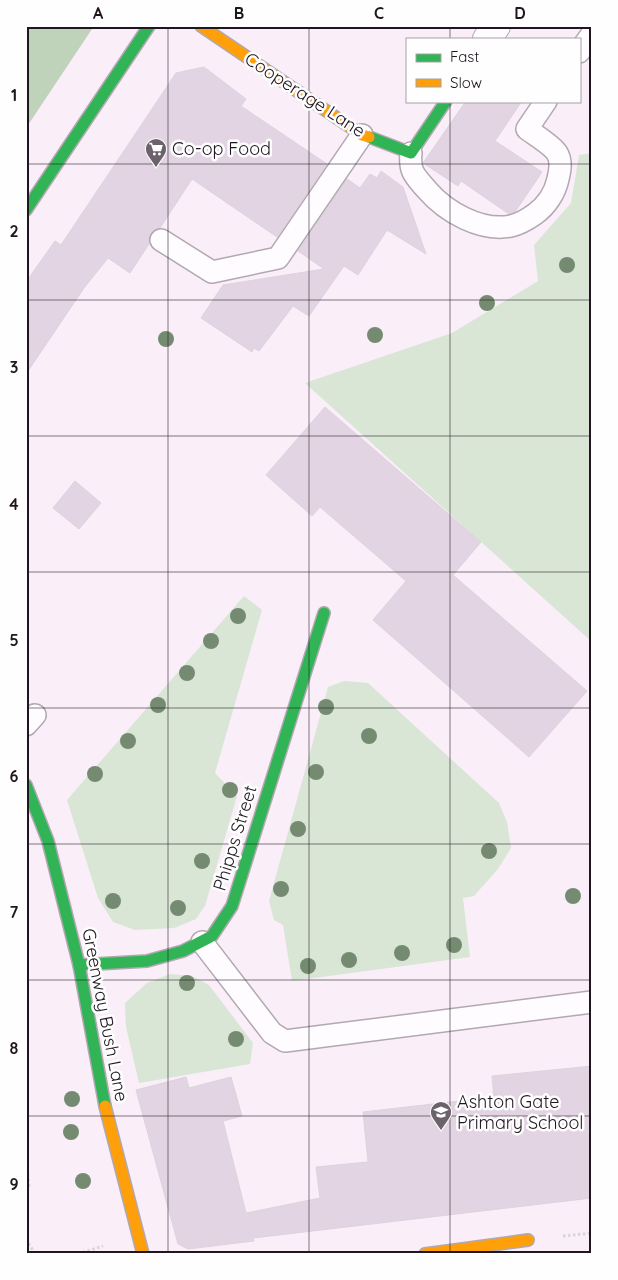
<svg xmlns="http://www.w3.org/2000/svg" width="618" height="1280" font-family="Quicksand,sans-serif">
	<rect width="100%" height="100%" fill="#faeef9"/>
	<g fill="#d9e6d6">
		<path d="M 592,153 L 592,642 L 305,383 L 452,333 L 538,281 L 534,245 L 571,203 L 579,155 Z"/>
		<path d="M 244,596 L 262,610 L 215,773 L 237,796 L 205,906 L 196,919 L 174,928 L 135,930 L 113,922 L 98,898 L 67,800 Z"/>
		<path d="M 344,681 L 368,683 L 499,803 L 507,822 L 511,848 L 498,869 L 474,896 L 463,898 L 470,957 L 292,981 L 283,925 L 274,920 L 269,901 L 328,687 Z"/>
		<path d="M 170,974 L 192,976 L 209,985 L 253,1043 L 250,1064 L 139,1083 L 126,1027 L 125,1003 L 147,983 Z"/>
	</g>
	<path fill="#bed3ba" d="M 26,26 L 94,26 L 26,128 Z"/>
	<g fill="#e3d4e3" stroke="#ddd2dd">
		<path d="M 204,67 L 246,99 L 241,106 L 327,164 L 277,237 L 192,179 L 160,228 L 155,229 L 151,233 L 149,239 L 149,244 L 130,273 L 108,258 L 84,288 L 26,374 L 26,282 L 55,241 L 61,245 L 176,73 Z"/>
		<path d="M 466,101 L 522,101 L 495,141 L 542,172 L 515,212 L 509,214 L 461,181 L 458,186 L 423,163 Z"/>
		<path d="M 381,171 L 403,187 L 426,254 L 387,230 L 358,275 L 344,266 L 309,316 L 293,306 L 259,351 L 254,348 L 252,352 L 201,318 L 223,285 L 324,269 L 298,251 L 347,179 L 360,188 L 370,174 L 377,178 Z"/>
		<path d="M 325,407 L 481,542 L 453,575 L 587,691 L 529,757 L 373,620 L 406,581 L 320,507 L 312,516 L 266,475 Z"/>
		<path d="M 75,481 L 101,503 L 79,529 L 53,508 Z"/>
		<path d="M 592,1066 L 592,1198 L 253,1238 L 254,1241 L 188,1249 L 178,1244 L 136,1090 L 186,1077 L 189,1088 L 231,1077 L 242,1116 L 223,1121 L 246,1213 L 320,1198 L 316,1167 L 368,1162 L 363,1112 L 494,1097 L 492,1076 Z"/>
	</g>
	<g fill="none" stroke-linecap="round" stroke-linejoin="round">
		<g stroke="#b1a8b1" stroke-width="24">
			<g id="lane">
				<path d="M 579,52 L 592,34"/>
				<path d="M 411,153 C 409,172 415,176 427,190 C 446,212 481,232 511,226 C 520,224 528,219 535,214 C 546,206 555,193 558,179 C 560,171 562,161 557,153 C 552,145 535,135 527,129 L 546,101"/>
				<path d="M 161,240 L 212,272 L 278,258 L 362,135"/>
				<path d="M 26,725 L 35,715"/>
				<path d="M 202,942 L 272,1033 L 285,1041 L 592,1002"/>
			</g>
		</g>
		<g stroke="#b1a8b1" stroke-width="30">
			<path id="street" d="M 487,39 L 496,26"/>
		</g>
		<g stroke="#b1a8b1" stroke-width="14">
			<g id="fast">
				<path d="M 369,137 L 411,153 L 446,101"/>
				<path d="M 26,210 L 149,26"/>
				<path d="M 26,785 L 48,841 L 79,965 L 105,1106"/>
				<path d="M 79,965 L 147,961 L 183,951 L 212,936 L 232,906 L 324,613"/>
			</g>
		</g>
		<g stroke="#b1a8b1" stroke-width="14">
			<g id="slow">
				<path d="M 201,26 L 362,135 L 369,137"/>
				<path d="M 105,1106 L 143,1254"/>
				<path d="M 425,1254 L 528,1240"/>
			</g>
		</g>
		<g stroke="#d8d4d7" stroke-width="3" stroke-dasharray="2.5 2.5" stroke-linecap="butt">
			<path d="M 26,1159 L 29,1186 L 26,1189"/>
			<path d="M 563,1236 L 592,1233"/>
			<path d="M 26,1239 L 35,1254"/>
			<path d="M 78,1254 L 103,1246"/>
		</g>
		<use href="#lane" stroke="#fefcfe" stroke-width="21"/>
		<use href="#street" stroke="#fefcfe" stroke-width="28"/>
		<use href="#fast" stroke="#30b455" stroke-width="11"/>
		<use href="#slow" stroke="#ff9f0a" stroke-width="11"/>
	</g>
	<g fill="#758b71">
		<circle cx="567" cy="265" r="8"/>
		<circle cx="487" cy="303" r="8"/>
		<circle cx="375" cy="335" r="8"/>
		<circle cx="166" cy="339" r="8"/>
		<circle cx="238" cy="616" r="8"/>
		<circle cx="211" cy="641" r="8"/>
		<circle cx="187" cy="673" r="8"/>
		<circle cx="158" cy="705" r="8"/>
		<circle cx="326" cy="707" r="8"/>
		<circle cx="369" cy="736" r="8"/>
		<circle cx="128" cy="741" r="8"/>
		<circle cx="316" cy="772" r="8"/>
		<circle cx="95" cy="774" r="8"/>
		<circle cx="230" cy="790" r="8"/>
		<circle cx="298" cy="829" r="8"/>
		<circle cx="489" cy="851" r="8"/>
		<circle cx="202" cy="861" r="8"/>
		<circle cx="281" cy="889" r="8"/>
		<circle cx="573" cy="896" r="8"/>
		<circle cx="113" cy="901" r="8"/>
		<circle cx="178" cy="908" r="8"/>
		<circle cx="454" cy="945" r="8"/>
		<circle cx="402" cy="953" r="8"/>
		<circle cx="349" cy="960" r="8"/>
		<circle cx="308" cy="966" r="8"/>
		<circle cx="187" cy="983" r="8"/>
		<circle cx="236" cy="1039" r="8"/>
		<circle cx="72" cy="1099" r="8"/>
		<circle cx="71" cy="1132" r="8"/>
		<circle cx="83" cy="1181" r="8"/>
	</g>
	<path fill="none" stroke="#1f161f" stroke-width="1" stroke-opacity="0.55" d="M 168,26 L 168,1254M 309,26 L 309,1254M 450,26 L 450,39M 450,101 L 450,1254M 26,164 L 592,164M 26,300 L 592,300M 26,436 L 592,436M 26,572 L 592,572M 26,708 L 592,708M 26,844 L 592,844M 26,980 L 592,980M 26,1116 L 592,1116"/>
	<defs>
		<g id="supermarket-pin" transform="scale(1.125)"><path d="M0 17L-7.5 6A9.5 9.5 0 1 1 7.5 6Z" fill="#6c626b" stroke="#fefefe"/><path d="M-6-5.5h2.5l.6 2H6L4.5 2H-2.5L-4.4-4H-6ZM-1.5 3.2a1.3 1.3 0 1 0 .1 0ZM3 3.2a1.3 1.3 0 1 0 .1 0Z" fill="#fff"/></g>
		<g id="school-pin" transform="scale(1.125)"><path d="M0 17L-7.5 6A9.5 9.5 0 1 1 7.5 6Z" fill="#6c626b" stroke="#fefefe"/><path d="M0-5L7-2L0 1L-7-2ZM-4 1L0 2.5L4 1V4Q0 6-4 4Z" fill="#fff"/></g>
	</defs>
	<g fill-rule="evenodd">
		<use href="#supermarket-pin" x="156" y="149"/>
		<use href="#school-pin" x="441" y="1112"/>
	</g>
	<g text-anchor="middle" stroke-width="5" stroke-linejoin="round" paint-order="stroke">
		<g font-size="18" fill="#1f161f" stroke="#fefefe">
			<text transform="translate(305 95) rotate(33)" y="6">Cooperage Lane</text>
			<text transform="translate(235 838) rotate(-73)" y="6">Phipps Street</text>
			<text transform="translate(105 1015) rotate(79)" y="6">Greenway Bush Lane</text>
		</g>
		<g font-size="18" fill="#1f161f" stroke="#fefefe" text-anchor="start">
			<text x="172" y="155">Co-op Food</text>
			<text x="457" y="1108">Ashton Gate<tspan x="457" dy="21">Primary School</tspan></text>
		</g>
	</g>
	<rect width="618" height="1280" fill="none" stroke="#fefefe" stroke-width="55"/>
	<rect x="406" y="38" width="175" height="65" fill="#fefefe" stroke="#a5a1a5"/>
	<rect x="416" y="54" width="25" height="8" fill="#30b455" stroke="#a5a1a5"/>
	<text x="450" y="62" font-size="15" fill="#1f161f">Fast</text>
	<rect x="416" y="79" width="25" height="8" fill="#ff9f0a" stroke="#a5a1a5"/>
	<text x="450" y="88" font-size="15" fill="#1f161f">Slow</text>
	<rect x="28" y="28" width="562" height="1224" fill="none" stroke="#1f161f" stroke-width="2"/>
	<g font-size="16" text-anchor="middle" font-weight="bold" fill="#1f161f">
		<text x="98" y="19">A</text>
		<text x="239" y="19">B</text>
		<text x="379" y="19">C</text>
		<text x="520" y="19">D</text>
		<text x="14" y="101">1</text>
		<text x="14" y="237">2</text>
		<text x="14" y="373">3</text>
		<text x="14" y="510">4</text>
		<text x="14" y="646">5</text>
		<text x="14" y="782">6</text>
		<text x="14" y="918">7</text>
		<text x="14" y="1054">8</text>
		<text x="14" y="1190">9</text>
	</g>
</svg>
